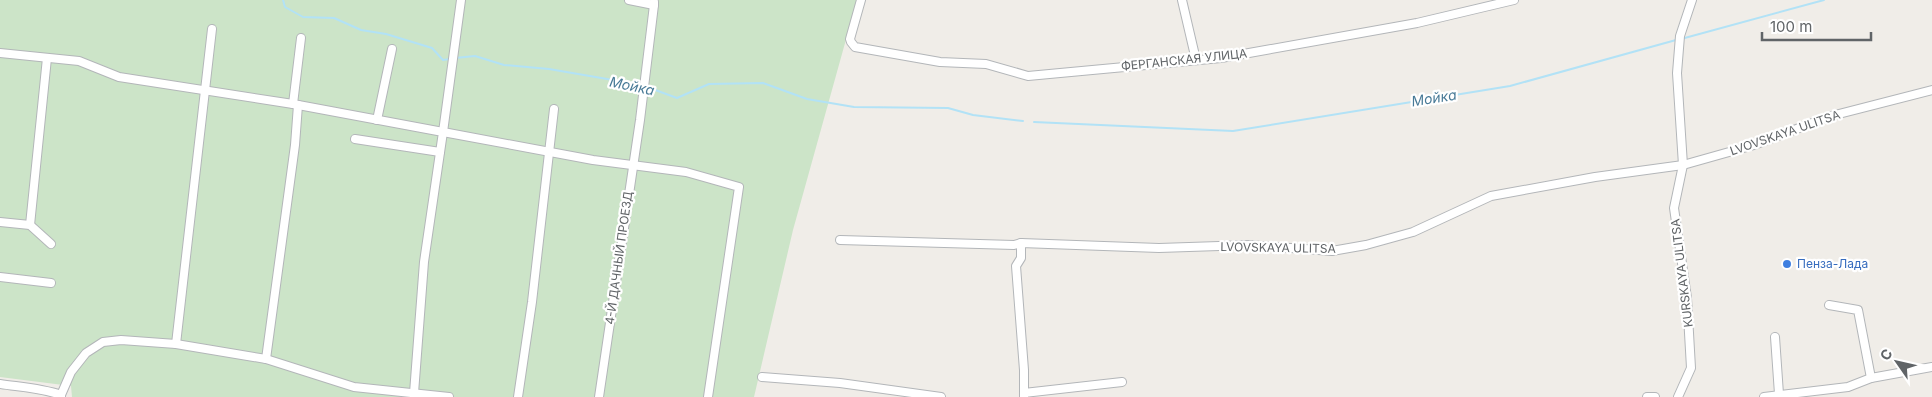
<svg xmlns="http://www.w3.org/2000/svg" width="1932" height="397" font-family="Inter,sans-serif">
	<rect width="100%" height="100%" fill="#f0ede8"/>
	<path fill="#cce4c8" d="M 0,0 L 857,0 L 793,230 L 754,397 L 72,397 L 71,386 L 0,377 Z"/>
	<g fill="none" stroke-linecap="round" stroke-linejoin="round">
		<g stroke="#b2e2f6" stroke-width="2">
			<path d="M 283,0 L 285,7 L 303,17 L 334,18 L 361,30 L 386,34 L 432,48 L 443,60 L 450,59"/>
			<path d="M 1681,39 L 1824,0"/>
			<path d="M 455,58 L 475,56 L 504,65 L 549,69 L 642,85"/>
			<path d="M 647,87 L 677,98 L 709,84 L 763,83 L 807,99 L 854,107 L 948,108 L 973,115 L 1023,121"/>
			<path d="M 1034,122 L 1233,131 L 1510,86 L 1676,40"/>
		</g>
		<g stroke="#b3b6b9" stroke-width="10">
			<g id="street">
				<path d="M 461,0 L 443,132 L 593,160 L 686,172 L 739,187 L 708,397"/>
				<path d="M 629,0 L 654,5 L 654,2"/>
				<path d="M 861,0 L 850,39 L 851,42 L 855,47 L 940,62 L 986,64 L 1028,76 L 1221,58 L 1417,23 L 1514,0"/>
				<path d="M 1182,0 L 1196,60"/>
				<path d="M 0,53 L 79,61 L 119,77 L 293,104 L 443,132 L 424,262 L 414,393"/>
				<path d="M 293,104 L 301,38"/>
				<path d="M 377,120 L 392,49"/>
				<path d="M 355,139 L 440,152"/>
				<path d="M 0,222 L 30,225 L 51,244"/>
				<path d="M 30,225 L 47,58"/>
				<path d="M 840,240 L 1014,245 L 1021,243 L 1159,248 L 1249,245 L 1332,251 L 1366,245 L 1413,232 L 1491,196 L 1595,177 L 1683,165 L 1754,145 L 1831,116 L 1932,90"/>
				<path d="M 1021,243 L 1021,258 L 1016,266 L 1024,370 L 1024,397"/>
				<path d="M 0,277 L 51,283"/>
				<path d="M 1829,305 L 1858,310 L 1871,378"/>
				<path d="M 1775,337 L 1779,394"/>
				<path d="M 176,344 L 212,29"/>
				<path d="M 266,359 L 295,145 L 298,105"/>
				<path d="M 762,377 L 840,383 L 941,397"/>
				<path d="M 0,384 C 20,387 41,388 61,395 L 61,397"/>
				<path d="M 1024,393 L 1122,382"/>
				<path d="M 61,395 L 71,372 L 86,353 L 103,342 L 121,340 L 176,344 L 266,359 L 354,387 L 449,397"/>
				<path d="M 518,397 L 532,302 L 554,109"/>
				<path d="M 599,397 L 640,120 L 654,5"/>
				<path d="M 1647,397 L 1655,397"/>
				<path d="M 1678,397 L 1691,368 L 1687,298 L 1674,208 L 1683,165 L 1677,73 L 1680,36 L 1692,0"/>
				<path d="M 1764,397 L 1848,387 L 1871,378 L 1932,367"/>
			</g>
		</g>
		<use href="#street" stroke="#fff" stroke-width="8"/>
	</g>
	<circle fill="#3f7fe0" stroke="#fff" stroke-width="2" cx="1787" cy="264" r="5"/>
	<g text-anchor="middle" stroke-width="4.5" stroke-linejoin="round" paint-order="stroke">
		<g font-size="12" fill="#606467" stroke="#fff">
			<text transform="translate(1184 60) rotate(-6)" y="4">ФЕРГАНСКАЯ УЛИЦА</text>
			<text transform="translate(1785 133) rotate(-19)" y="4">LVOVSKAYA ULITSA</text>
			<text transform="translate(1278 248) rotate(1)" y="4">LVOVSKAYA ULITSA</text>
			<text transform="translate(619 258) rotate(-82)" y="4">4-Й ДАЧНЫЙ ПРОЕЗД</text>
			<text transform="translate(1682 273) rotate(-97)" y="4">KURSKAYA ULITSA</text>
		</g>
		<g font-size="12" fill="#366cbe" stroke="#fff" text-anchor="start">
			<text x="1797" y="268">Пенза-Лада</text>
		</g>
		<g font-size="14" font-style="italic" fill="#487a97" stroke="#fff">
			<text transform="translate(632 86) rotate(12)" y="5">Мойка</text>
			<text transform="translate(1434 98) rotate(-9)" y="5">Мойка</text>
		</g>
	</g>
	<g transform="translate(1897 362) rotate(304)" stroke="#ffffff" stroke-width="4" paint-order="stroke">
	<path d="M0-4L9 19L0 12L-9 19Z" fill="#606467"/>
	<text y="-8" font-size="14" font-weight="bold" text-anchor="middle" fill="#606467">С</text>
	</g>
	<path d="M1762 32v8h109v-8" fill="none" stroke="#606467" stroke-width="2.5"/>
	<text x="1770" y="32" font-size="15" fill="#606467" stroke="#ffffff" stroke-width="4" paint-order="stroke">100 m</text>
</svg>
